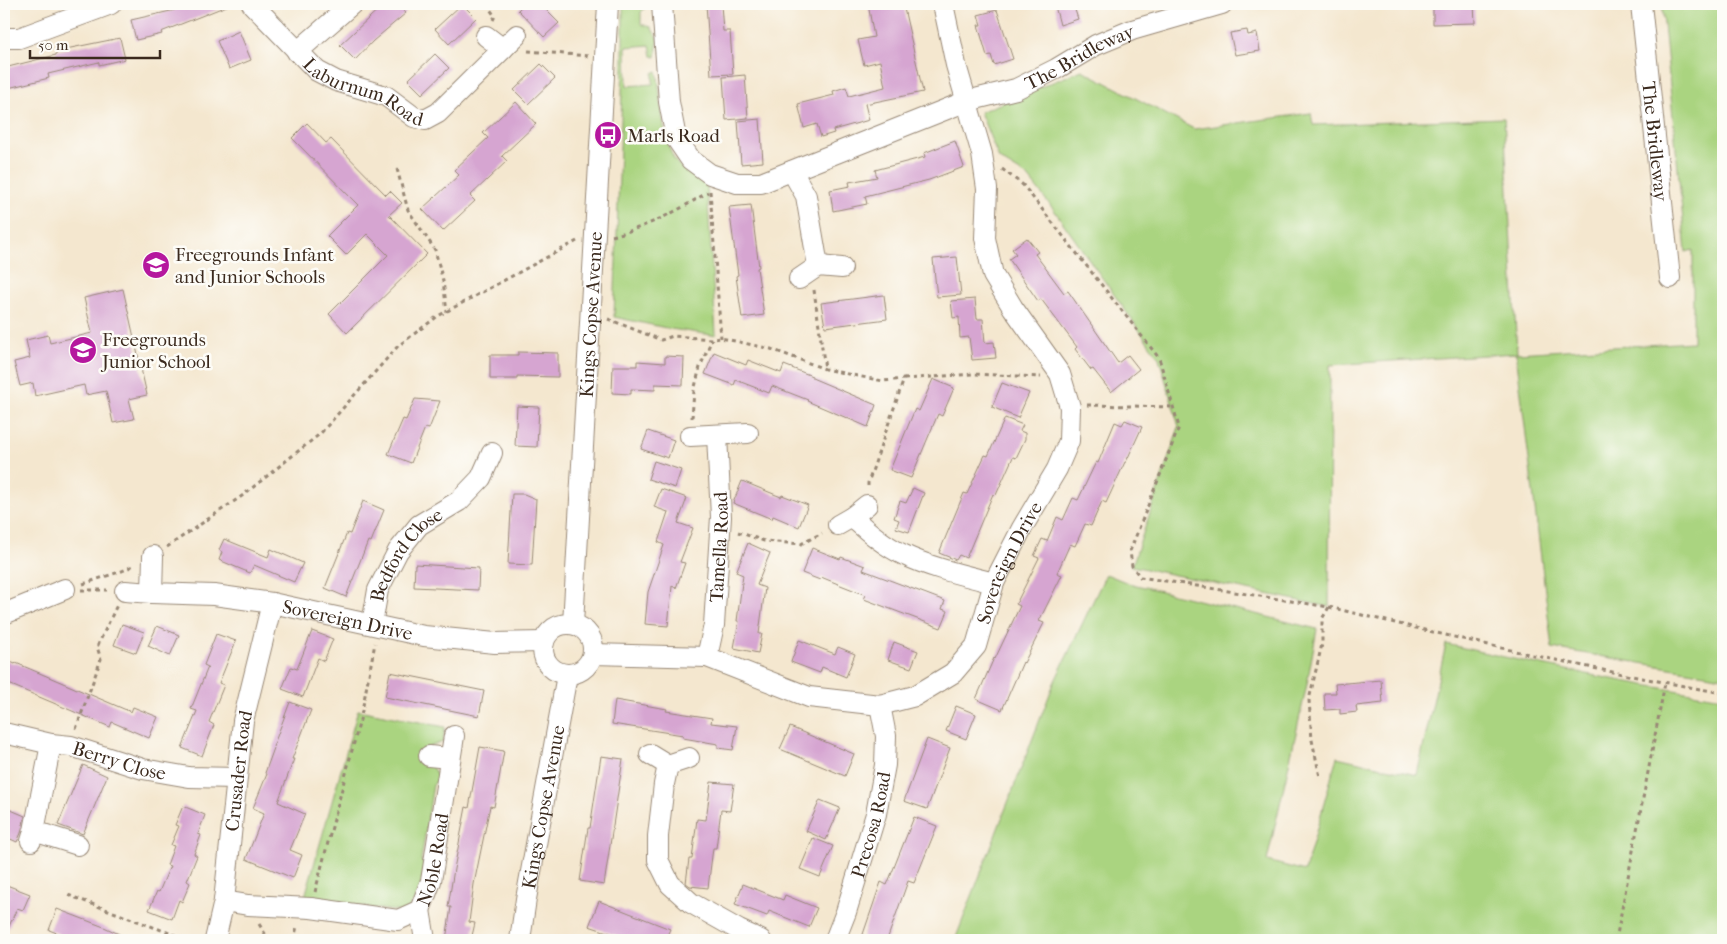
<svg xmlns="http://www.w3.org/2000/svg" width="1727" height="944" font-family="'IM FELL French Canon',serif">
	<rect width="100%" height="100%" fill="#fdfcf7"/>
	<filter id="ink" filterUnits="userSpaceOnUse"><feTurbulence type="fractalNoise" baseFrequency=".02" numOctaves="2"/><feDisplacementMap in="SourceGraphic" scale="10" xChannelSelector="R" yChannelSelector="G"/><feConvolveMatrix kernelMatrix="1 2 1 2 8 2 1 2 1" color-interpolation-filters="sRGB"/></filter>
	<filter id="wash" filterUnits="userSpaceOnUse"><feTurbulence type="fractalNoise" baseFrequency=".0096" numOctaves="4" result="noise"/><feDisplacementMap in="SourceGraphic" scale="20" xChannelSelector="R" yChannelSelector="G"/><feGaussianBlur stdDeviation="1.12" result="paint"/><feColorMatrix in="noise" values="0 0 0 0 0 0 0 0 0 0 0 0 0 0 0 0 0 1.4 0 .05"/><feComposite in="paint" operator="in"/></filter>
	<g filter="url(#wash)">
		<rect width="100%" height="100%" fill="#f4e7cf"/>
		<g fill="#aad480" stroke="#727f4f">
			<path d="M 623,4 L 649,4 L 641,12 L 641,24 L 651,27 L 658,39 L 656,57 L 652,56 L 650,45 L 626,47 L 627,86 L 653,84 L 653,73 L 657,71 C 661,96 662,142 676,162 C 684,172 697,178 707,185 L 716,334 L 712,335 L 671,329 L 614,317 L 623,64 Z"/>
			<path d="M 1662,4 L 1723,4 L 1723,677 L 1552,648 L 1516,353 L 1330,365 L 1329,607 L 1132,566 L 1179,427 L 1159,358 L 1054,210 L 1028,177 L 999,159 L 980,112 L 1082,70 L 1194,129 L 1311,113 L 1313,125 L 1504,118 L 1517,353 L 1693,342 L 1693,250 L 1686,252 Z"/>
			<path d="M 1106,574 L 1128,583 L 1317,629 L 1306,689 L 1267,861 L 1305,871 L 1337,757 L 1417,775 L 1446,644 C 1538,665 1630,684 1723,698 L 1723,789 L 1719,798 L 1723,810 L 1723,940 L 955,940 L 1054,683 Z"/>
			<path d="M 358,710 L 445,727 L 443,742 L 423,749 L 421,761 L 431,765 L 439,779 L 433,785 L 421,860 L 425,866 C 421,884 419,898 405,912 L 304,900 Z"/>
		</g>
		<g id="blocks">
			<g fill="#d6a5d1">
				<path d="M 173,4 L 229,4 L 229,5 L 161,32 L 162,34 L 136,40 L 131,20 L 175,10 Z"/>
				<path d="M 384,4 L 398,4 L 406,13 L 373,41 L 355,60 L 340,45 Z"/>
				<path d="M 462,4 L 476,18 L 449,44 L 435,29 Z"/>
				<path d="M 524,4 L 540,4 L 559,23 L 544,37 L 518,10 Z"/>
				<path d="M 706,4 L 721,4 L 723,31 L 730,31 L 733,74 L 711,75 Z"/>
				<path d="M 868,4 L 903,4 L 923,92 L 865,104 L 869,120 L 833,130 L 834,133 L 821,137 L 817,124 L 804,128 L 798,104 L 834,95 L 833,91 L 846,87 L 849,96 L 885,87 L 880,61 L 864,65 L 858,40 L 874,37 Z"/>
				<path d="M 1063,4 L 1073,4 L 1078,19 L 1060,25 L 1055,6 Z"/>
				<path d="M 1433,4 L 1474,4 L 1475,23 L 1433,24 Z"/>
				<path d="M 997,10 L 1013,59 L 994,65 L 991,55 L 987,56 L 978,25 L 981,25 L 978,15 Z"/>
				<path d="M 1247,30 L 1248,35 L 1257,33 L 1260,51 L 1235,55 L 1230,33 Z"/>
				<path d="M 239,31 L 251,60 L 229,69 L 217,41 Z"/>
				<path d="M 120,38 L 125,59 L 99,65 L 99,62 L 48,74 L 49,78 L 4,89 L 4,68 L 56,55 L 56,51 Z"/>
				<path d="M 435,54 L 449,68 L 422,94 L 408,80 Z"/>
				<path d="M 541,64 L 555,78 L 528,104 L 514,90 Z"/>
				<path d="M 745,75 L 748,118 L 726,120 L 723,77 Z"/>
				<path d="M 516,102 L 536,124 L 502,156 L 507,161 L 470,196 L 475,201 L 443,231 L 422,209 L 459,175 L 454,170 L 488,138 L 483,133 Z"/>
				<path d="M 760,119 L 763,162 L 741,164 L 738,121 Z"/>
				<path d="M 307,123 L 326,143 L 331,139 L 386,195 L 390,191 L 402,203 L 389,215 L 427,254 L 347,333 L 329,314 L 388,255 L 367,234 L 346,255 L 327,236 L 358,205 L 292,138 Z"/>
				<path d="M 955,141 L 964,167 L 929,180 L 865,196 L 867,204 L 833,211 L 830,190 L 850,186 L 849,182 L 877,177 L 875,170 L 925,157 L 924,153 Z"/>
				<path d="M 751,205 L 759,267 L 757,268 L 764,315 L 742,318 L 736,276 L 738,275 L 729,207 Z"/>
				<path d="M 1027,238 L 1038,252 L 1035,254 L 1064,293 L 1068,291 L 1118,363 L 1128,355 L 1139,369 L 1111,392 L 1093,369 L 1091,370 L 1075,349 L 1077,347 L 1041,299 L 1038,301 L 1009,259 L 1016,254 L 1012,249 Z"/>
				<path d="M 957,257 L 961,295 L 937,297 L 933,259 Z"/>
				<path d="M 123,289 L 147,395 L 129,399 L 134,419 L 113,423 L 106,391 L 86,395 L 84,385 L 35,396 L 33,383 L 20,386 L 14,362 L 30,358 L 26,340 L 48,335 L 50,343 L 92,333 L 84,298 Z"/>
				<path d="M 884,295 L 887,319 L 825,327 L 821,303 Z"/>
				<path d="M 975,299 L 977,319 L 983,319 L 985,343 L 994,342 L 996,358 L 972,360 L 969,337 L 960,338 L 959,317 L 953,318 L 951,301 Z"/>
				<path d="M 518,352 L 558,353 L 558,377 L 517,376 L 517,379 L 490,379 L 490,355 L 518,355 Z"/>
				<path d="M 714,352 L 746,365 L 748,360 L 781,373 L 784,365 L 812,376 L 812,378 L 876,405 L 868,427 L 807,401 L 808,400 L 772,386 L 769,393 L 736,380 L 734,385 L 705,374 Z"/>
				<path d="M 665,356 L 684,357 L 683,385 L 655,384 L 655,390 L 631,389 L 631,394 L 612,393 L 613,366 L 637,366 L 637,361 L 665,363 Z"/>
				<path d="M 933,379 L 954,388 L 942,416 L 938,414 L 911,478 L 890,470 L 915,409 L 919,411 Z"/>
				<path d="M 1002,383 L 1029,393 L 1018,418 L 992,407 Z"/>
				<path d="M 415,399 L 440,401 L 429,429 L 425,428 L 411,463 L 388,454 L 403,419 L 406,420 Z"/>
				<path d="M 517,406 L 539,407 L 537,447 L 515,446 Z"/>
				<path d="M 1005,418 L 1023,425 L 1020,431 L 1025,433 L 1025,439 L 1016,458 L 1013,457 L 996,495 L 993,494 L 966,558 L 959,555 L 956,560 L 939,553 L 964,493 L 967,494 L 985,455 L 988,456 Z"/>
				<path d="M 1125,420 L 1142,427 L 1126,462 L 1125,462 L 1106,503 L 1102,501 L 1091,526 L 1085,524 L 1075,546 L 1070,544 L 1057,573 L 1062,575 L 1039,621 L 1044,623 L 1024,663 L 1023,662 L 1002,710 L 976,699 L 994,658 L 995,659 L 1020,606 L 1016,604 L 1039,558 L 1034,556 L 1042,539 L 1047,541 L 1057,517 L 1063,520 L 1073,498 L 1078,500 L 1096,462 L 1098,463 L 1115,422 L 1122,425 Z"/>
				<path d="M 648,431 L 674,440 L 668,458 L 641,449 Z"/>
				<path d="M 654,461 L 681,470 L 675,488 L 648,479 Z"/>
				<path d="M 742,481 L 781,497 L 782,495 L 808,505 L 799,527 L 773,516 L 772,519 L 733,503 Z"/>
				<path d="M 913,488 L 924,493 L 909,532 L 896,528 L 899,520 L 894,518 L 900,501 L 906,503 Z"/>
				<path d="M 661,489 L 687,498 L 678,523 L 693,528 L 680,562 L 685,563 L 676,588 L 672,586 L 668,626 L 645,624 L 648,592 L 664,545 L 658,542 L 668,512 L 654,507 Z"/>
				<path d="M 512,494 L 524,494 L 536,499 L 532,565 L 508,564 Z"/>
				<path d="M 363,501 L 384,510 L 371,542 L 368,541 L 346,597 L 325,588 L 347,533 L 350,534 Z"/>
				<path d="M 224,539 L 268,557 L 271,549 L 303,563 L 294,582 L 254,565 L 250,573 L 219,560 L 222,552 L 219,550 Z"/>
				<path d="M 748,543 L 770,553 L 757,585 L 765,588 L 759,634 L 762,634 L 758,653 L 734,648 L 739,621 L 737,621 L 743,575 L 736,572 Z"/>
				<path d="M 812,548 L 840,559 L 841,557 L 865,566 L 863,570 L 945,601 L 942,609 L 948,611 L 941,628 L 864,599 L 866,595 L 843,586 L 821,577 L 820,580 L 802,573 Z"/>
				<path d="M 415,564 L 479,568 L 478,590 L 414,587 Z"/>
				<path d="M 122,624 L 144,632 L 136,653 L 114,645 Z"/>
				<path d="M 157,626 L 179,635 L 170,656 L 148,646 Z"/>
				<path d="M 312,631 L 333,639 L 324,661 L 318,658 L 303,697 L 282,689 L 291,667 L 297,669 Z"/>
				<path d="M 216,634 L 236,641 L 219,683 L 224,685 L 209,722 L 214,725 L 202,756 L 182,748 L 197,711 L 191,709 L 208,667 L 204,665 Z"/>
				<path d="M 799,640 L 835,654 L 838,647 L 855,654 L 846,677 L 822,667 L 820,673 L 791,662 Z"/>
				<path d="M 894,642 L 918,651 L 911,668 L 888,660 Z"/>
				<path d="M 4,659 L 15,664 L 16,663 L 131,712 L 133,707 L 158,717 L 149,738 L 112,722 L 110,727 L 4,682 Z"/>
				<path d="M 390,672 L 484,691 L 479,716 L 385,697 Z"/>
				<path d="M 1381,680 L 1383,703 L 1356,706 L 1357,712 L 1340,714 L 1340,709 L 1325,710 L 1324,693 L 1336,693 L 1335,684 Z"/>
				<path d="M 615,700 L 667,709 L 666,711 L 712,718 L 711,723 L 737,726 L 733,750 L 718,748 L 718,744 L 683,738 L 683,735 L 612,724 Z"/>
				<path d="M 290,702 L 311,710 L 292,759 L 294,759 L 278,802 L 305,814 L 290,850 L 302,855 L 293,878 L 246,859 L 264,813 L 253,808 L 267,774 L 265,773 L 274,748 L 273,747 Z"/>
				<path d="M 956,706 L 976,714 L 966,739 L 946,731 Z"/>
				<path d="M 790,727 L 854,754 L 845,776 L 780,749 Z"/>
				<path d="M 927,739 L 950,748 L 927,809 L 904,801 Z"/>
				<path d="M 480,747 L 504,751 L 494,807 L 490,806 L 474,884 L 469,922 L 475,923 L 471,940 L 446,940 L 451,907 L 448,907 L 454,869 L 466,807 L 469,808 Z"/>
				<path d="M 601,756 L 623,759 L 604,885 L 580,881 L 588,828 L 590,828 Z"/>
				<path d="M 83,765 L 107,776 L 83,834 L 58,825 Z"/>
				<path d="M 711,782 L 734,784 L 730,811 L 721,810 L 716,848 L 713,848 L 708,888 L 690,886 L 686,883 L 689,859 L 692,859 L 697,819 L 706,820 Z"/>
				<path d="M 820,800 L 840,808 L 826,840 L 806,831 Z"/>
				<path d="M 183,806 L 205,815 L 198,834 L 201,835 L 194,854 L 197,856 L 187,881 L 190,883 L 182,902 L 179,900 L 172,919 L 149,910 L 157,891 L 159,892 L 170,866 L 167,865 L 174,846 L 171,845 L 179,826 L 175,825 Z"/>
				<path d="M 4,807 L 25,816 L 21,833 L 17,842 L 4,836 Z"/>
				<path d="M 914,817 L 937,826 L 914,883 L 908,881 L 887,940 L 861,940 L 881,882 L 887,885 Z"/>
				<path d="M 813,838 L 833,846 L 820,877 L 800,869 Z"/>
				<path d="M 4,884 L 30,894 L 23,910 L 17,908 L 4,938 Z"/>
				<path d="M 743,884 L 783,900 L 785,895 L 817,908 L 809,927 L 769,911 L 767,916 L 735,904 Z"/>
				<path d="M 599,901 L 670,929 L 665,940 L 631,940 L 589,926 Z"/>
				<path d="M 57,909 L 104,927 L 132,940 L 75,940 L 49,930 Z"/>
			</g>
		</g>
	</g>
	<g filter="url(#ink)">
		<use href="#blocks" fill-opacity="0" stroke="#988876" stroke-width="1"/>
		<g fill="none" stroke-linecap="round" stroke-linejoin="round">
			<g stroke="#988876" stroke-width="22">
				<g id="minor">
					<path id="s1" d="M 252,4 L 317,71 L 336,81 L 386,96 L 414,117 L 425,120 L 438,113 L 517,35"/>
					<path id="s2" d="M 662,4 L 669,102 L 676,138 L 691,160 L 710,174 L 737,183 L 761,183 L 967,101 L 1016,89 L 1056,69 L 1096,45 L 1132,30 L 1222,4"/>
					<path id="s3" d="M 1641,4 L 1670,278"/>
					<path d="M 486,36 L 503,49"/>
					<path d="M 4,38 L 19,38 L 111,4"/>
					<path d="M 297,52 L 352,4"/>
					<path d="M 792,171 L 806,196 L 818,266"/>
					<path d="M 799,279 L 818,266 L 842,268"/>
					<path d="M 690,436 L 748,433"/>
					<path d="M 852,517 C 867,531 883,545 902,554 C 931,568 963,575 994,583"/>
					<path d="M 838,525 L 852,517 L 867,505"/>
					<path id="s4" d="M 153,556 L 152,593 L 214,595 L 272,603 L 424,636 L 495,643 L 544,642"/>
					<path d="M 125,591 L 152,593"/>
					<path d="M 4,614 L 65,589"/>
					<circle cx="568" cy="649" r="25"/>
					<path id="s5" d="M 372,624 L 378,590 L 398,551 L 419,525 L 459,501 L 481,478 L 492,453"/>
					<path id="s6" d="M 573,624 L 608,4"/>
					<path id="s7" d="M 593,654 L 707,657 L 809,697 L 880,705 L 915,696 L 953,673 L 976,646 L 994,583 L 1022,528 L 1057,469 L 1069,441 L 1070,407 L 1060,374 L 1013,308 L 993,275 L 985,238 L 987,189 L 982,154 L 956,65 L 943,4"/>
					<path id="s8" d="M 707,657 L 714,625 L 721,517 L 717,435"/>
					<path id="s9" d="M 4,733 L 51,744 L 71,746 L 143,769 L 189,777 L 236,778"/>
					<path d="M 650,754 L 668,765"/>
					<path d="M 429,756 L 449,758"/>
					<path d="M 689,758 L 668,765 L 664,784 L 658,836 L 658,860 L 670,884 L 691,903 L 739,930 L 761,940"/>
					<path d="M 34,831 L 78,845"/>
					<path d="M 31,841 L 34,831 L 51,744"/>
					<path id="s10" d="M 224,901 L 248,905 L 311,908 L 398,920 L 420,910 L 431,881 L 454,736"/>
					<path d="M 420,910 L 425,940"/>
					<path id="s11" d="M 215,940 L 224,901 L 243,721 L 272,603"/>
					<path id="s12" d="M 520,940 L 526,899 L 567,675"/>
					<path id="s13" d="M 835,940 L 846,912 L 876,814 L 885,765 L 886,736 L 880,705"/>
				</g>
			</g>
			<g stroke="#988876" stroke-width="3" stroke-dasharray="4 4" stroke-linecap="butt">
				<path d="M 486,4 L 495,16 L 493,20"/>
				<path d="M 528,51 L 589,56"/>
				<path d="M 397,169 L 408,210 L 435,250 L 443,281 L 447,312"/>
				<path d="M 1002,169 L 1023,185 L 1159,358 L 1179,427 L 1130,551 L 1132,566 L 1140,577 L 1329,607 L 1322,619 L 1322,644 L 1309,700 L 1312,740 L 1320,777"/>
				<path d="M 710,191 L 721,338"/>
				<path d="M 612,236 C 647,227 678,211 708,192"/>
				<path d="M 814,290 L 825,369"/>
				<path d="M 608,319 L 661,340 L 673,336 L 712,339 L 721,338 L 771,349 L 825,369 L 852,375 L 883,381 L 904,379 L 868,483 L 868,489"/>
				<path d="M 904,379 L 973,374 L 1041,377"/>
				<path d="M 1087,405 L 1174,407"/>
				<path d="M 692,418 L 694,391 L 700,367 L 712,339"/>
				<path d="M 738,532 L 764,541 L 801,544 L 822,533"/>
				<path d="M 167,547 L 242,496 L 321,433 L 398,346 L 438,316 L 577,241"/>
				<path d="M 83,584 L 122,571 L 135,565"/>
				<path d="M 81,590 L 107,590"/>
				<path d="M 1329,607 C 1460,639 1591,670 1723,693"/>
				<path d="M 76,729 L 101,659 L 97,647 L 117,605"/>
				<path d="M 315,892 L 361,716 L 375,643"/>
				<path d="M 68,895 L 188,940"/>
				<path d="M 259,924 L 269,940"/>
				<path d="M 294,940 L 297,926"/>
				<path d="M 1616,940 L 1665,683"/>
			</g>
			<use href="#minor" stroke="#fff" stroke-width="20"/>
		</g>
	</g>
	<defs>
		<g id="bus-disc" transform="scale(1.4375)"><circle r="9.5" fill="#b5179e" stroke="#fdfcf7"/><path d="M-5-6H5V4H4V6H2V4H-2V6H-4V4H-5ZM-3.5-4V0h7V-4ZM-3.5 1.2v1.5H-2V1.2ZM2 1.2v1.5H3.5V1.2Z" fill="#fff"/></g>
		<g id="school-disc" transform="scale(1.4375)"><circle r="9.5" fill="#b5179e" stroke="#fdfcf7"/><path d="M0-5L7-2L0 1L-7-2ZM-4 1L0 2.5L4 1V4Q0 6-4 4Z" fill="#fff"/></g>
	</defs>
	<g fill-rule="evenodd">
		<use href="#bus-disc" x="608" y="135"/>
		<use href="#school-disc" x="156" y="265"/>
		<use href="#school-disc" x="83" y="350"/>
	</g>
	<g text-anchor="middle" stroke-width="5" stroke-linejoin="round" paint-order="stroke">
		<g font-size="19" fill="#3b2a1e" stroke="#fdfcf7">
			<text dy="7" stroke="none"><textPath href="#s2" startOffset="581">The Bridleway</textPath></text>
			<text dy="7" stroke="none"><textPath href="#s1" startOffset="145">Laburnum Road</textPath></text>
			<text dy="7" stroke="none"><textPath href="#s3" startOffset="138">The Bridleway</textPath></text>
			<text dy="7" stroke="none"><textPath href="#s6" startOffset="310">Kings Copse Avenue</textPath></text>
			<text dy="7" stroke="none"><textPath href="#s8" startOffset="111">Tamella Road</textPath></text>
			<text dy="7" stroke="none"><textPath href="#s5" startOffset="80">Bedford Close</textPath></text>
			<text dy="7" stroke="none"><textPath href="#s7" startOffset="501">Sovereign Drive</textPath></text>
			<text dy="7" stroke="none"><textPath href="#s4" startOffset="235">Sovereign Drive</textPath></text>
			<text dy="7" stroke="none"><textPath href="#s9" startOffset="119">Berry Close</textPath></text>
			<text dy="7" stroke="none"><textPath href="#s11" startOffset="171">Crusader Road</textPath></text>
			<text dy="7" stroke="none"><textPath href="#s12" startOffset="135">Kings Copse Avenue</textPath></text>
			<text dy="7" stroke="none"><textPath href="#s13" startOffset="121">Precosa Road</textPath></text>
			<text dy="7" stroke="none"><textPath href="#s10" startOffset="252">Noble Road</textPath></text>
		</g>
		<g font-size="19" fill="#3b2a1e" stroke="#fdfcf7" text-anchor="start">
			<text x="627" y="142">Marls Road</text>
			<text x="175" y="261">Freegrounds Infant<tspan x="175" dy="22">and Junior Schools</tspan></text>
			<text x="102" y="346">Freegrounds<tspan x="102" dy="22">Junior School</tspan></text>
		</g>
	</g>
	<rect width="1727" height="944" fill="none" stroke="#fdfcf7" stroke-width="20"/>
	<path d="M30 50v8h130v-8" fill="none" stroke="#3b2a1e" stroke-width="2.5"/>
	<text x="38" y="50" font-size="15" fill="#3b2a1e" stroke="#fdfcf7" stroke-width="4" paint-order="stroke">50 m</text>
</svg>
